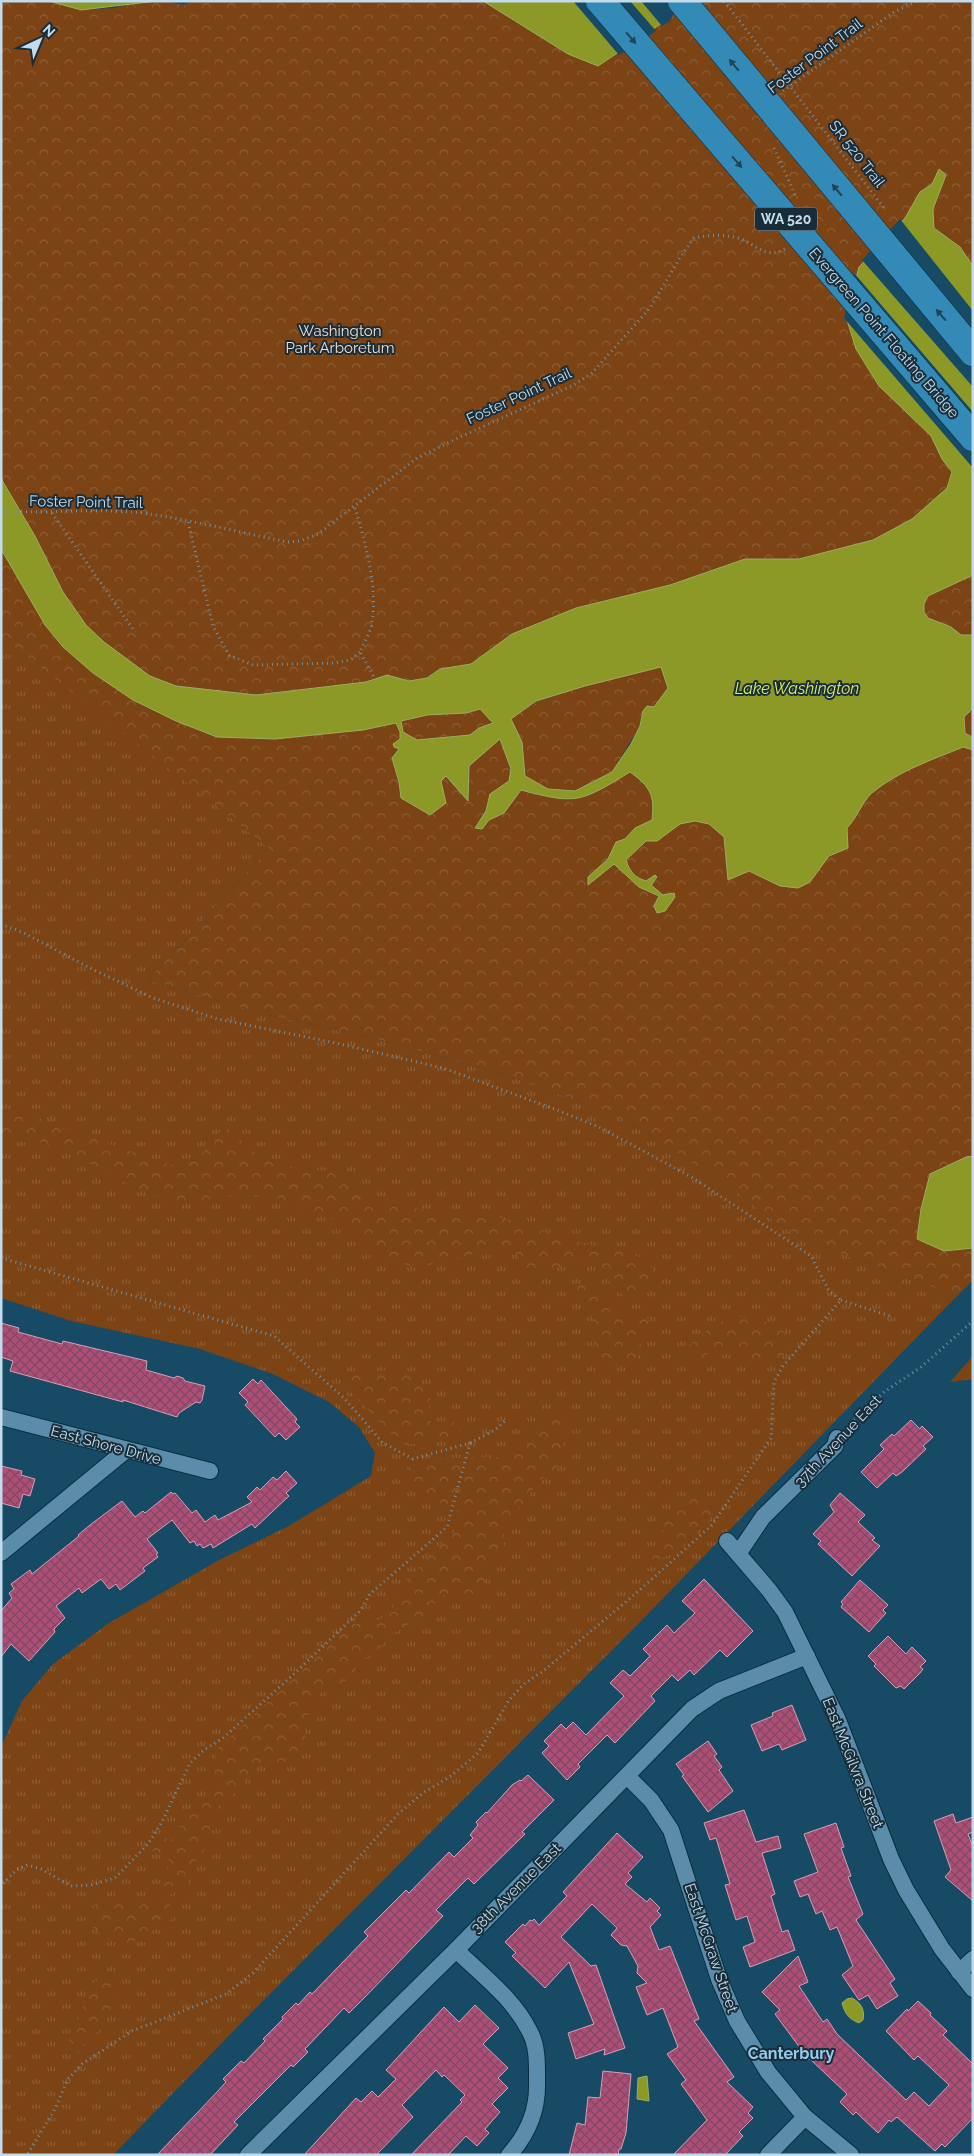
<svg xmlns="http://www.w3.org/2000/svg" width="974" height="2156" font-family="Raleway,sans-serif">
	<defs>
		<pattern id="grass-tufts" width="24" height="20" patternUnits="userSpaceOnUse" patternTransform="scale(1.25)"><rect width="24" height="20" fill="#7c4314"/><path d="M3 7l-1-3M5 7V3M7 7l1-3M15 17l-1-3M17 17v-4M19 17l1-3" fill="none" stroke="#8d5e36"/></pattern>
		<pattern id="forest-crowns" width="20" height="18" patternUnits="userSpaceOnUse" patternTransform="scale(1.25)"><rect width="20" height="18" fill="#7c4314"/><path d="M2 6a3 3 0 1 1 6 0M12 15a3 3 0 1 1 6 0" fill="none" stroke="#8d5e36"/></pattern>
		<pattern id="wetland-marsh" width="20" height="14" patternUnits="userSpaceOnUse" patternTransform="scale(1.25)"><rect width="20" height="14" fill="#7c4314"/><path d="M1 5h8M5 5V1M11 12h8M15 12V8" fill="none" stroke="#8d5e36"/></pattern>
		<pattern id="building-cross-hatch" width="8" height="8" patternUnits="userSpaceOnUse" patternTransform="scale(1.25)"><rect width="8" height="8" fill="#ae4d76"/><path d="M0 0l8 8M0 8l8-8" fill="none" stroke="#804963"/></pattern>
	</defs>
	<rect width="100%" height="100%" fill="#174a64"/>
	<g fill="url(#grass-tufts)">
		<path d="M 1,634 L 269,848 L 148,980 L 268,1015 L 370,1037 L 509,1076 L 605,1111 L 655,1138 L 741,1195 L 776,1223 L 821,1246 L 940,1290 L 951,1302 L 638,1624 L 254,2010 L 113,2155 L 1,2155 L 1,1747 L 22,1701 L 53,1664 L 109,1623 L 221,1559 L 289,1526 L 371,1476 L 375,1453 L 359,1427 L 329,1402 L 273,1374 L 200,1349 L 71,1321 L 1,1298 Z"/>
		<path d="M 973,1356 L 973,1379 L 950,1382 Z"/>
	</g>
	<g fill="url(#forest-crowns)">
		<path d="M 1,1 L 49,1 L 81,10 L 114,8 L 139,2 L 165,1 L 183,5 L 193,1 L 483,1 L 568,54 L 598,65 L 677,1 L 973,1 L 973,266 L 960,247 L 934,228 L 933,209 L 941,189 L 932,184 L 920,192 L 905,218 L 859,267 L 879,386 L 931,436 L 942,459 L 952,472 L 947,488 L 912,519 L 873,540 L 799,559 L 745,559 L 670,585 L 576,608 L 512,634 L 471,664 L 440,669 L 427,678 L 409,681 L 387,675 L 366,682 L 256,695 L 176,686 L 150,676 L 104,642 L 86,625 L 63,592 L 35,536 L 3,482 L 1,476 Z"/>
		<path d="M 1,549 L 133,700 L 176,721 L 217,737 L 275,739 L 363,730 L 397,723 C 402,736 402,747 392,758 L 399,782 L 401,798 L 441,781 L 446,776 L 468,801 L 469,766 L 500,739 L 511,769 L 509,781 L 490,794 L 486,811 L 475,827 L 482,828 L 489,820 L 504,813 L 521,790 L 555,798 L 591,795 L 630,772 C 650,787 655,794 652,820 L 635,828 L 625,839 L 616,843 L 608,859 L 588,877 L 588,885 L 614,864 L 628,877 L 657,895 L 665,911 L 673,893 L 663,895 L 646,882 L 638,879 L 630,873 L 626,860 L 646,841 L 657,841 L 680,824 L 695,821 L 710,824 L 724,837 L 728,880 L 749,871 L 780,886 L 810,882 L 829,856 L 848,848 L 847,828 C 857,818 862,803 872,794 C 895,771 934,759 964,747 L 973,750 L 973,1156 L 966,1157 L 944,1251 L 973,1248 L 973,1280 L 951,1302 L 940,1290 L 821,1246 L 776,1223 L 741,1195 L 655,1138 L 605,1111 L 509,1076 L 370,1037 L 268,1015 L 148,980 L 269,848 L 1,636 Z"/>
		<path d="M 973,575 L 973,635 L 961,635 L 951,627 L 928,618 L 924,612 L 924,604 L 928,596 Z"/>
		<path d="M 661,667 L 668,688 L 654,707 L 641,717 L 640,726 L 612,772 L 574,791 L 548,789 L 525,776 L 522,742 L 511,719 L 537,701 L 585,686 Z"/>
		<path d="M 973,708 L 973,738 L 965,733 L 964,717 Z"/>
		<path d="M 480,709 L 494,723 L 479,728 L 470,735 L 417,740 L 403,732 L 400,721 L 427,715 L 466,713 Z"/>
		<path d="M 1,1111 L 21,1111 L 71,1131 L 178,1167 L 204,1152 L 224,1126 L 260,1157 L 284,1167 L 329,1171 L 375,1200 L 405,1205 L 441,1214 L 502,1218 L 557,1236 L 648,1259 L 657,1281 L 632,1305 L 591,1261 L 527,1274 L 512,1245 L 417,1268 L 384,1258 L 344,1223 L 272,1197 L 229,1196 L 181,1205 L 131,1186 L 76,1156 L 38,1141 L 1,1136 Z"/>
		<path d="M 591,1279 L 628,1315 L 649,1319 L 646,1333 L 633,1335 L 642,1346 L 635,1368 L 619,1364 L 602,1375 L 596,1360 L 591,1309 L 573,1288 Z"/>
		<path d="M 733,1315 L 781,1325 L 791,1348 L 772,1365 L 718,1345 L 695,1364 L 685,1349 L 710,1328 Z"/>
		<path d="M 386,1370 L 410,1373 L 431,1398 L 427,1418 L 436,1426 L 453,1421 L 462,1434 L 427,1444 L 401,1444 L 344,1385 L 348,1377 Z"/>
		<path d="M 560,1413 L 565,1417 C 566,1436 562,1448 561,1466 C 553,1473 546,1476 538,1481 C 533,1485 532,1493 528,1498 C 511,1520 503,1513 504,1547 L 492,1561 L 480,1566 L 486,1581 L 487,1597 L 473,1602 L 454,1584 L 447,1594 L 436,1600 L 430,1617 L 417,1619 L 391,1635 L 381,1647 L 358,1665 L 346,1681 L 322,1691 L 306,1718 L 305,1752 L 293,1759 L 275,1765 L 257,1766 L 247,1776 L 242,1788 L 220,1804 L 206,1838 L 208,1842 L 201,1856 L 190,1867 L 188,1887 L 169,1895 L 172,1919 L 127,1946 L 108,1939 L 90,1925 L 94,1906 C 115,1899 137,1904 159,1901 L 170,1861 L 151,1849 L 163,1838 L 176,1840 L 181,1825 L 196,1804 L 208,1793 L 215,1772 L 216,1750 L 353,1624 L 371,1624 L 392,1612 L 400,1585 L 453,1534 L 462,1514 L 402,1482 L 413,1459 L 500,1457 L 521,1450 L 551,1422 L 551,1415 Z"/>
		<path d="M 692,1491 L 706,1496 L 714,1502 L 712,1516 L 688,1542 L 662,1559 L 651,1559 L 662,1542 L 664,1523 Z"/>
		<path d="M 111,1975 L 119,1985 L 104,2027 L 91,2036 L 77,2054 L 64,2049 L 77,2023 L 90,1984 Z"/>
	</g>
	<path fill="url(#wetland-marsh)" d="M 973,237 L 973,274 L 958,248 L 967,244 Z"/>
	<g fill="#8d9926" stroke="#9dad61" fill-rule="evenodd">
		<path d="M 49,1 L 157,1 L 81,10 Z"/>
		<path d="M 483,1 L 677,1 L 668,19 L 598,66 L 568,54 Z"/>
		<path d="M 939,169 L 946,175 L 933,209 L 934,228 L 960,247 L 973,266 L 973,575 L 928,596 L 924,604 L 924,612 L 928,618 L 951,627 L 961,635 L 973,635 L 973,708 L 964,717 L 965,733 L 973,738 L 973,750 L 963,747 C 932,760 898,771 872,793 C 862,802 857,818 847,828 L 848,848 L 829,856 L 810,882 L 798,888 L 780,886 L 749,871 L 728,880 L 724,837 L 709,824 L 695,821 L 680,824 L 657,841 L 646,841 L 626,860 C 630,872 634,877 646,881 L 655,875 L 657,877 L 651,885 L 663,895 L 674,893 L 675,897 L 665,911 L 657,913 L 654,906 L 659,896 L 639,887 L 614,864 L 588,885 L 588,877 L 608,859 L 616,842 L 625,839 L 635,828 L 652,820 C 655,794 650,787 630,772 C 581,802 577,805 521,790 L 504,813 L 489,820 L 482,829 L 475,828 L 486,811 L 490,794 L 509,781 L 511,769 L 500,739 L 469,766 L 468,801 L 446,776 L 441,781 L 446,803 L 430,815 L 401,798 L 399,782 L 392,758 L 399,749 L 394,747 L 393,744 L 400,739 L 400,732 L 396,723 L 363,730 L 275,739 L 217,737 L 176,721 L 133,700 L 93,673 L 63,647 L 45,625 L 1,549 L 1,476 L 3,482 L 35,536 L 63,592 L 86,625 L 104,642 L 150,676 L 176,686 L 256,695 L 366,682 L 387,675 L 409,681 L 427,678 L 440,669 L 471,664 L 512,634 L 576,608 L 670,585 L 745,559 L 799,559 L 873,540 L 912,519 L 947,488 L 952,472 L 942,459 L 931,436 L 879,386 L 856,349 L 846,317 L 859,267 L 905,218 L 920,192 L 932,184 ZM 661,667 L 668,688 L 654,707 L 647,706 L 643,711 L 640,726 L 631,744 L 612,772 L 575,791 L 548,789 L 525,776 L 522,742 L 511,719 L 536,701 L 585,686 ZM 480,709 L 493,723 L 479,728 L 470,735 L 417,740 L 403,732 L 401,721 L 427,715 L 466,713 Z"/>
		<path d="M 973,1156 L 973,1248 L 944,1251 L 917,1239 L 921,1209 L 930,1174 L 966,1157 Z"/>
		<path d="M 852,1998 C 861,2003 865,2009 863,2020 L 859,2023 C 849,2019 845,2014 842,2003 L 847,1999 Z"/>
		<path d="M 647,2076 L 649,2101 L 637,2099 L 638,2078 Z"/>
	</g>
	<g fill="#174a64">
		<path d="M 573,1 L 630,1 L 656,31 L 619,55 Z"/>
		<path d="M 641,1 L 679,1 L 670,21 L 662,26 Z"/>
		<path d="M 900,219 L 973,311 L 973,387 L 862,260 Z"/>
		<path d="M 854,273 L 973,412 L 973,468 L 844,318 Z"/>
	</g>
	<g fill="url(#building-cross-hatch)" stroke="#d6a0b4">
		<path d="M 1,1323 L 19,1328 L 18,1332 L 62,1344 L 63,1341 L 147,1361 L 146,1370 L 174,1378 L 177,1376 L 183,1378 L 185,1381 L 205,1386 L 202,1400 L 200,1403 L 196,1402 L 179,1413 L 177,1417 L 123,1400 L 123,1402 L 10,1371 L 13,1361 L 1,1357 Z"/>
		<path d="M 253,1379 L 258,1384 L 261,1380 L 297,1419 L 295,1422 L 300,1427 L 286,1440 L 279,1433 L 275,1437 L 245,1405 L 248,1402 L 239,1393 Z"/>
		<path d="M 911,1420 L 920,1429 L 922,1426 L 933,1437 L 923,1446 L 926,1449 L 902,1472 L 896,1476 L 893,1473 L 877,1488 L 861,1472 L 884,1449 L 880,1445 L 892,1434 L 894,1436 Z"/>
		<path d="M 1,1466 L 22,1471 L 21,1475 L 35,1479 L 30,1496 L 23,1494 L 19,1508 L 1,1503 Z"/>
		<path d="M 286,1471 L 297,1483 L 286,1493 L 289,1496 L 255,1528 L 252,1524 L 213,1548 L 211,1544 L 203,1548 L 200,1544 L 197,1546 L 194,1541 L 190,1543 L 172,1520 L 147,1539 L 158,1553 L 156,1554 L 158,1557 L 143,1568 L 145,1571 L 120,1590 L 116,1584 L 109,1589 L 101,1579 L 82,1593 L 79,1588 L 56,1606 L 65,1618 L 54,1629 L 55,1632 L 29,1661 L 11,1644 L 1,1657 L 1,1611 L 12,1598 L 9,1593 L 14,1589 L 11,1584 L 30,1570 L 32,1574 L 79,1536 L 78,1535 L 90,1525 L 122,1501 L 135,1517 L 143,1511 L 145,1513 L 171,1492 L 173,1494 L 175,1493 L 192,1513 L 196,1510 L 205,1522 L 215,1515 L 218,1520 L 252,1502 L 247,1497 L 257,1487 L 260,1490 L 273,1477 L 277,1480 Z"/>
		<path d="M 840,1493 L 865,1515 L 858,1522 L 875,1538 L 872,1540 L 880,1546 L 852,1576 L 818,1544 L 821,1541 L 813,1534 L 834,1512 L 830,1505 Z"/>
		<path d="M 704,1579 L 753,1631 L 727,1657 L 720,1650 L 694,1675 L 690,1670 L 678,1681 L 672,1675 L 651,1696 L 655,1701 L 615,1743 L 607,1735 L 578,1764 L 580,1767 L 567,1780 L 542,1753 L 549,1746 L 544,1741 L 561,1724 L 566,1729 L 573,1722 L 586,1735 L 624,1696 L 610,1683 L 623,1670 L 630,1676 L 650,1656 L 643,1649 L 667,1625 L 674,1633 L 695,1613 L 682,1601 Z"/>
		<path d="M 860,1580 L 888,1605 L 883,1610 L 886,1613 L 869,1632 L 841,1607 L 843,1604 L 841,1602 Z"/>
		<path d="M 888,1636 L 906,1654 L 912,1647 L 926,1661 L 920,1667 L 923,1669 L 920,1673 L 904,1689 L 901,1686 L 896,1688 L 874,1666 L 876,1664 L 868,1656 Z"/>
		<path d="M 792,1705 L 806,1740 L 782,1750 L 779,1744 L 762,1751 L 751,1725 L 773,1716 L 772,1713 Z"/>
		<path d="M 708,1741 L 717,1754 L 714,1756 L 722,1767 L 719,1770 L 733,1791 L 708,1812 L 682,1776 L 684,1775 L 676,1764 Z"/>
		<path d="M 528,1775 L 554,1800 L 522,1832 L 525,1834 L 474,1884 L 468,1878 L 436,1910 L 443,1916 L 365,1997 L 349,2013 L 344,2008 L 305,2049 L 308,2052 L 293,2067 L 291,2065 L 234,2122 L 238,2125 L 210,2155 L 157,2155 L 217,2092 L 226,2082 L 223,2079 L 241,2061 L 244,2063 L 265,2041 L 263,2039 L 283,2019 L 282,2017 L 296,2003 L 298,2005 L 310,1992 L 312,1994 L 368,1936 L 364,1932 L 406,1890 L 409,1893 L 449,1852 L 454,1857 L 473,1838 L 470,1835 L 478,1825 L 476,1822 L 486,1812 L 487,1813 L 512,1785 L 520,1780 L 521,1781 Z"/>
		<path d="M 744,1810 L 756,1842 L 778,1836 L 781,1848 L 762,1853 L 775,1894 L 771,1896 L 782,1932 L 788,1930 L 795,1950 L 750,1967 L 743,1947 L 755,1942 L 747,1916 L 736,1920 L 725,1885 L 730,1884 L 716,1838 L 710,1840 L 704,1823 Z"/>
		<path d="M 953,1814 L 956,1823 L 973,1817 L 973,1832 L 968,1834 L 973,1847 L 973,1901 L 945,1877 L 951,1870 L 934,1821 Z"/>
		<path d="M 836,1823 L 844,1847 L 841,1848 L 851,1876 L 848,1877 L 863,1914 L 856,1920 L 895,1979 L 890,1983 L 898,1996 L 877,2009 L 868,1995 L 859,2000 L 842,1975 L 853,1966 L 837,1927 L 830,1930 L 822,1911 L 816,1914 L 808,1894 L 800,1897 L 794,1881 L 818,1872 L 804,1834 Z"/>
		<path d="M 617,1833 L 643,1857 L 628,1873 L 632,1877 L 625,1884 L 647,1902 L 650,1898 L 660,1908 L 657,1911 L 661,1915 L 650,1927 L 659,1950 L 670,1946 L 699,2019 L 694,2021 L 734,2077 L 727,2082 L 753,2107 L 748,2113 L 753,2118 L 739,2132 L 743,2136 L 725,2155 L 673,2155 L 707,2120 L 681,2084 L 686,2080 L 667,2054 L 678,2047 L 663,2008 L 647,2015 L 636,1987 L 647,1983 L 637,1973 L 638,1966 L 627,1946 L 621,1945 L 611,1935 L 617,1928 L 592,1904 L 561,1937 L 591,1966 L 596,1965 L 625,2048 L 604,2055 L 605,2049 L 576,2059 L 568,2033 L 594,2024 L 569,1962 L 545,1988 L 512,1956 L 516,1953 L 505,1942 L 523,1924 L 525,1926 L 530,1920 L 532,1921 L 534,1919 L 539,1925 L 567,1896 L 563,1892 Z"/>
		<path d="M 798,1956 L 808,1982 L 799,1986 L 823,2022 L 827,2019 L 837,2034 L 906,2100 L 914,2092 L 929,2106 L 949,2085 L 918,2056 L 914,2060 L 886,2031 L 907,2009 L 908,2011 L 918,2001 L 931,2013 L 930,2015 L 947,2031 L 943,2035 L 973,2064 L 973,2118 L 945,2147 L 942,2144 L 935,2151 L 897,2117 L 891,2122 L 889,2120 L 878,2133 L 856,2112 L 853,2115 L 840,2102 L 847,2094 L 810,2059 L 809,2060 L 775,2014 L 780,2010 L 762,1992 Z"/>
		<path d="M 475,2005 L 499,2028 L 483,2044 L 508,2068 L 498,2078 L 508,2088 L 492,2104 L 500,2112 L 485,2129 L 489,2133 L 477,2146 L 466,2136 L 448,2155 L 411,2155 L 462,2102 L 460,2100 L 465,2095 L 444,2075 L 442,2077 L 436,2070 L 402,2105 L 413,2117 L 376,2155 L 304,2155 L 356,2098 L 361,2102 L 372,2091 L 378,2097 L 396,2079 L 386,2070 L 444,2007 L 459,2022 Z"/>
		<path d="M 603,2071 L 631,2074 L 626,2133 L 621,2149 L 619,2149 L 618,2155 L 569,2155 L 577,2123 L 585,2125 L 588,2097 L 600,2098 Z"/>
	</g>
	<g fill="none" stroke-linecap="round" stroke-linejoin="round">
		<g stroke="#072e42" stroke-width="18">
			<g id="street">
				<path d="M 1,1417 L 210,1471"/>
				<path d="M 727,1541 L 769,1590 L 785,1612 L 838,1720 L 891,1859 L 906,1890 L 942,1949 L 973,1989"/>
				<path d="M 1,1553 L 125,1451"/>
				<path d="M 738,1554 L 763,1517 L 835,1446 L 837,1438"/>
				<path d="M 627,1776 L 651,1800 L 671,1830 L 719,1979 L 737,2021 L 768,2072 L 805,2117 L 851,2155"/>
				<path d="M 456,1950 C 482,1975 514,1999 530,2032 C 538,2047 537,2066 537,2082 C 538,2110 528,2134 509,2155"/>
				<path d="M 959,1972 L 973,1959"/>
				<path d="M 248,2155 L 456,1950 L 692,1709 L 719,1691 L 807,1656"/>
				<path d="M 768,2155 L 805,2117"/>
			</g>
		</g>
		<g stroke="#6c92a7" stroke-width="3" stroke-dasharray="1 4" stroke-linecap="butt">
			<path d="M 783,91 L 894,12 L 917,1"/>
			<path d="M 774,148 L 796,197"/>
			<path d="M 355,508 C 365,540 378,589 372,623 C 370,633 364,643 360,652 L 375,679"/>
			<path d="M 1,511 C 50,514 101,507 150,514 C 196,521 242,533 288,542 L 300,541 L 318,534 L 417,458 L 458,438 L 574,385 L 592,373 L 650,308 L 681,256 L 694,238 C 709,235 723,234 738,238 C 755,243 765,260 785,249"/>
			<path d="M 52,513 L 135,632"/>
			<path d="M 188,522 L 213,626 L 229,655 L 253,665 L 334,663 L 350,660 L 360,652"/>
			<path d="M 1,924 L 22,932 L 94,970 L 153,998 L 218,1019 L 331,1042 L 443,1068 L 557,1110 L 601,1128 L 693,1178 L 811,1256 L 829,1291 L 841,1300 L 783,1366 L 774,1382 L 771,1438 L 712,1525 L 634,1595 L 542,1672 L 525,1683 L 509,1700 L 478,1753 L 451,1776 L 423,1793 L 398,1814 L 253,1973 L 226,1994 L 132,2031 L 82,2064 L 68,2079 L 55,2109 L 27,2155"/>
			<path d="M 1,1258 L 274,1336 L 344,1398 L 383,1443 L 413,1459 L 470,1443 L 447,1527 L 370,1594 L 360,1611 L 294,1674 L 223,1738 L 204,1750 L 190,1763 L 162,1822 L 148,1844 L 115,1878 L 91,1885 L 71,1886 L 41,1869 L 28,1865 L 17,1869 L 1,1886"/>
			<path d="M 841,1300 L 893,1317"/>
			<path d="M 847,1427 L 884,1392 L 921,1367 L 973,1321"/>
			<path d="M 470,1443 L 495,1430 L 506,1420"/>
		</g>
		<use href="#street" stroke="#5b8ca9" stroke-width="16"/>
		<g stroke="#072e42" stroke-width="29" stroke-linecap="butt">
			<g id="highway-bridge">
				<path d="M 600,1 L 973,437"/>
				<path d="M 682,1 L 973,352"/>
			</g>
		</g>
		<path stroke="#6c92a7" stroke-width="3" stroke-dasharray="1 4" stroke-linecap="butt" d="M 724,1 L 884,208"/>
		<use href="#highway-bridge" stroke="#338ab7" stroke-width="28"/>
	</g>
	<defs><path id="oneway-solid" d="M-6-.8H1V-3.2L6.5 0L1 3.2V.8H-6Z" transform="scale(1.25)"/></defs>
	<g fill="#204458">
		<use href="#oneway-solid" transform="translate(631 38) rotate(49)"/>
		<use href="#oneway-solid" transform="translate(734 65) rotate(-130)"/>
		<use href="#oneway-solid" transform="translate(737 162) rotate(49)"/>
		<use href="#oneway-solid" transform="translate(837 190) rotate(-130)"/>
		<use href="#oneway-solid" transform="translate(941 315) rotate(-131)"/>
	</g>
	<g text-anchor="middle" stroke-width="4" stroke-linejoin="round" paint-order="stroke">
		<rect fill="#192d39" stroke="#90a8b6" stroke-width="1" x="755" y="207.5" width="62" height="23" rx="4"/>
		<g font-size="14" font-weight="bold" fill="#c3dcec">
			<text x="786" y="224">WA 520</text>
		</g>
		<g font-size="15" fill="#c3dcec" stroke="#192d39">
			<text transform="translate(815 56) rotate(-37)" y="5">Foster Point Trail</text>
			<text transform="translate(857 154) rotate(52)" y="5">SR 520 Trail</text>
			<text transform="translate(884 333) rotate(49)" y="5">Evergreen Point Floating Bridge</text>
			<text transform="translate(519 396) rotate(-25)" y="5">Foster Point Trail</text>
			<text transform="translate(86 502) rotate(1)" y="5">Foster Point Trail</text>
			<text transform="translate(838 1441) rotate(-47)" y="5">37th Avenue East</text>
			<text transform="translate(106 1445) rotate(15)" y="5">East Shore Drive</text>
			<text transform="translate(853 1763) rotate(68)" y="5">East McGilvra Street</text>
			<text transform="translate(516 1888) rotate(-45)" y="5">38th Avenue East</text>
			<text transform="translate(711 1948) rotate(71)" y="5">East McGraw Street</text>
		</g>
		<g font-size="15" fill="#f3dccd" stroke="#192d39">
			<text x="340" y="336">Washington<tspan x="340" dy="17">Park Arboretum</tspan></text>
		</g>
		<g font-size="16" font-style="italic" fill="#deef62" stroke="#192d39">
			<text x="797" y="694">Lake Washington</text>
		</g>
		<g font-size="16" font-weight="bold" fill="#97cae9" stroke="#192d39">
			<text x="791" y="2059">Canterbury</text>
		</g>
	</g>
	<rect width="974" height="2156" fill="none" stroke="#c3dcec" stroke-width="5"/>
	<g transform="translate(40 40) rotate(44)" stroke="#192d39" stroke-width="4" paint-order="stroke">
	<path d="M0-4L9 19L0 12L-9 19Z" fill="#c3dcec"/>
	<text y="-8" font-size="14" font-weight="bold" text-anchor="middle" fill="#c3dcec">N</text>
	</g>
</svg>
